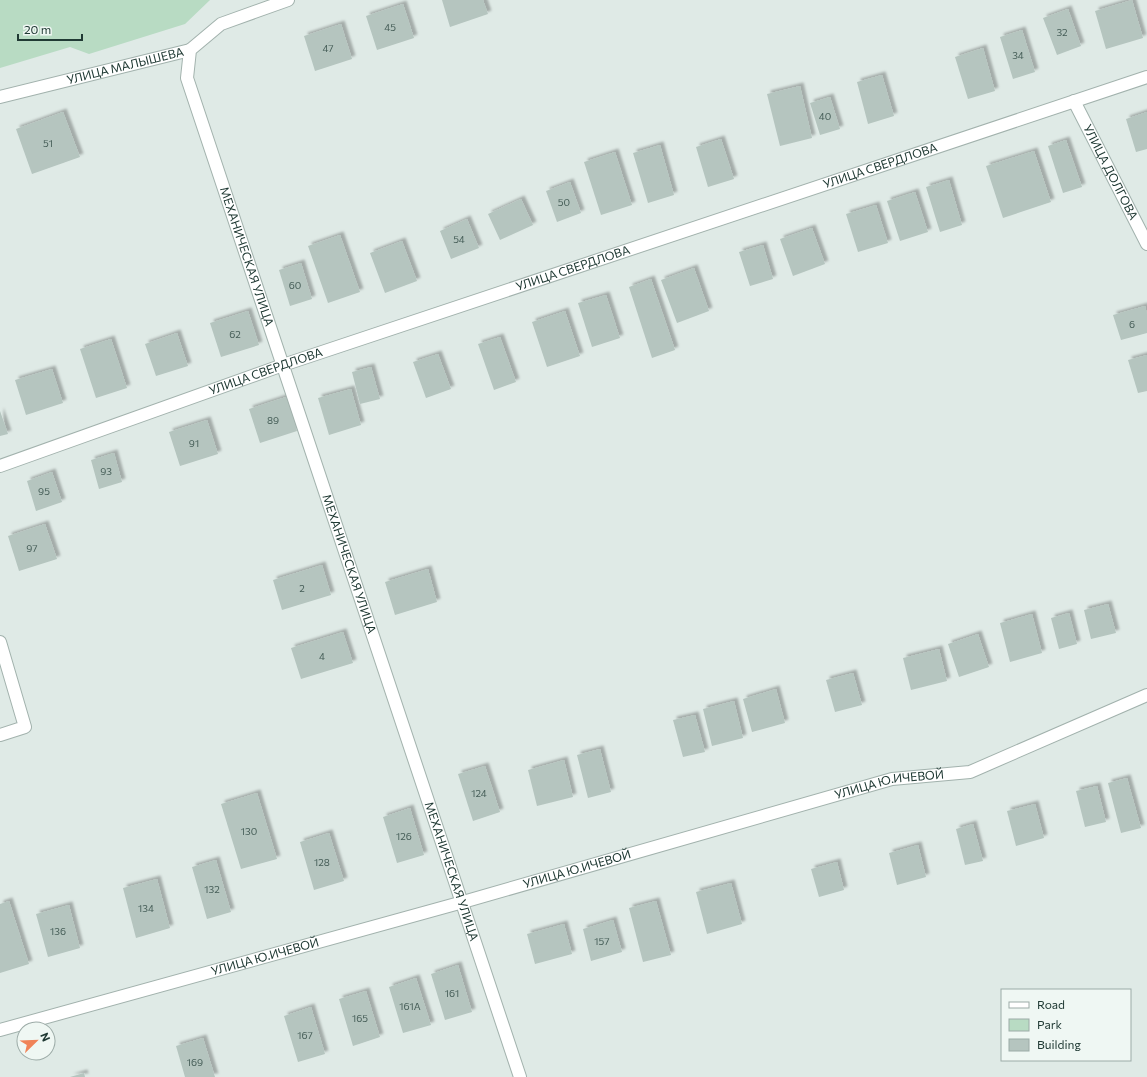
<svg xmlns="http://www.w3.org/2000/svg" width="1147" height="1077" font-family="Commissioner,sans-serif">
	<defs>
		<filter id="shadow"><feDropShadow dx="3.5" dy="-3.5" stdDeviation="1" flood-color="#0004"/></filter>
	</defs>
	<rect width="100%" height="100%" fill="#dfeae6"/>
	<path fill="#b8dbc3" d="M 0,0 L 210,0 L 185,24 L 89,54 L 70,47 L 0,68 Z"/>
	<g fill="#b5c5bf" filter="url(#shadow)">
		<path d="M 442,0 L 483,0 L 488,14 L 450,27 Z"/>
		<path d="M 1132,0 L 1143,38 L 1106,49 L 1095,11 Z"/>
		<path d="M 403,4 L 414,38 L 377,50 L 366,16 Z"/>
		<path d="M 1068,9 L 1081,46 L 1057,55 L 1043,18 Z"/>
		<path d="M 341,24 L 352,59 L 315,71 L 304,36 Z"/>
		<path d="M 1022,30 L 1035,72 L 1013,79 L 1000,37 Z"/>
		<path d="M 983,48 L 995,91 L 968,99 L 955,57 Z"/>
		<path d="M 882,75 L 894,116 L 868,124 L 857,82 Z"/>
		<path d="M 800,86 L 812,138 L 780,146 L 767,94 Z"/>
		<path d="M 830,97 L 840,129 L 820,135 L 810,103 Z"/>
		<path d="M 63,112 L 80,157 L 32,174 L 16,129 Z"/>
		<path d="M 1147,112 L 1147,149 L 1136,152 L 1126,119 Z"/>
		<path d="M 721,139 L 734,179 L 708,187 L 696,147 Z"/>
		<path d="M 1066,140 L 1082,187 L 1063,193 L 1048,146 Z"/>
		<path d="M 660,145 L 674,195 L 648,203 L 633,153 Z"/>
		<path d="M 1034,151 L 1051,202 L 1003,218 L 986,166 Z"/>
		<path d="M 615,152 L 632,205 L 601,215 L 584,162 Z"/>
		<path d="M 949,180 L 962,225 L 940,232 L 926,187 Z"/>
		<path d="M 570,182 L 581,213 L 557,222 L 546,191 Z"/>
		<path d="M 915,192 L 928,232 L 900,241 L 887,201 Z"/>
		<path d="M 521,199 L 533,225 L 500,240 L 488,214 Z"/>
		<path d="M 876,205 L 888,243 L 858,252 L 846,214 Z"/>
		<path d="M 467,219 L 479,248 L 451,259 L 440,231 Z"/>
		<path d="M 812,228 L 825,264 L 793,276 L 780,239 Z"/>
		<path d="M 340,235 L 360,292 L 328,303 L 308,246 Z"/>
		<path d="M 402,241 L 417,281 L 385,293 L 370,253 Z"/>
		<path d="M 763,245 L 773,279 L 750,286 L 739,252 Z"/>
		<path d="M 301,263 L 312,299 L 290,306 L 279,270 Z"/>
		<path d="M 694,268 L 709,311 L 677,323 L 661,280 Z"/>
		<path d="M 651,279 L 675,350 L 652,358 L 629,287 Z"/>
		<path d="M 606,295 L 620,338 L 592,347 L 578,303 Z"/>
		<path d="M 1145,306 L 1147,314 L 1147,333 L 1121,340 L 1113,315 Z"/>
		<path d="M 248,311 L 259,345 L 221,357 L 210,323 Z"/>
		<path d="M 565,311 L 580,356 L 547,367 L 532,322 Z"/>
		<path d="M 177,333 L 188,366 L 156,376 L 145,344 Z"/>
		<path d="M 500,337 L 516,382 L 494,390 L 478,344 Z"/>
		<path d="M 111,339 L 127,388 L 96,398 L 80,349 Z"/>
		<path d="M 438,354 L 451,389 L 426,398 L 413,362 Z"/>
		<path d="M 1147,355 L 1147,391 L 1138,393 L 1128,360 Z"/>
		<path d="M 371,367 L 380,399 L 360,404 L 352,372 Z"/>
		<path d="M 52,369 L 63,403 L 26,415 L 15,380 Z"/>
		<path d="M 351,389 L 361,425 L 329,435 L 318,398 Z"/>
		<path d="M 286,397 L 297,431 L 260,443 L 249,409 Z"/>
		<path d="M 0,411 L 8,434 L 0,436 Z"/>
		<path d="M 207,420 L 218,454 L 180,466 L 169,432 Z"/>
		<path d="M 114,453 L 122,482 L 99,489 L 91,460 Z"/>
		<path d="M 52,472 L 62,502 L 36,511 L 27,481 Z"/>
		<path d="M 45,524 L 57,559 L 19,571 L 8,536 Z"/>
		<path d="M 322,565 L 331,595 L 282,610 L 273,580 Z"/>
		<path d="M 428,569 L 437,602 L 395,615 L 385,582 Z"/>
		<path d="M 1108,604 L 1116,633 L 1091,639 L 1084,610 Z"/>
		<path d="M 1069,613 L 1077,644 L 1059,649 L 1051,618 Z"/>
		<path d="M 1032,614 L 1042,653 L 1010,662 L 1000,623 Z"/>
		<path d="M 343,632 L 353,663 L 301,679 L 291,648 Z"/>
		<path d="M 978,634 L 989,667 L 959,677 L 948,644 Z"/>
		<path d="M 939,649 L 947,681 L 911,690 L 903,658 Z"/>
		<path d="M 853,673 L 862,705 L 835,712 L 826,680 Z"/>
		<path d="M 776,689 L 785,723 L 752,732 L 743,699 Z"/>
		<path d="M 734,701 L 743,738 L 712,746 L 703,709 Z"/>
		<path d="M 695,715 L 705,752 L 683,757 L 673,720 Z"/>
		<path d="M 600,749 L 611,792 L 588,798 L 577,755 Z"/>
		<path d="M 564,760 L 573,797 L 537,806 L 528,770 Z"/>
		<path d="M 485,766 L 500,812 L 473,821 L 458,774 Z"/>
		<path d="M 1127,778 L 1141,828 L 1121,833 L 1108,783 Z"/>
		<path d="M 1097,786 L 1106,822 L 1085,827 L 1076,791 Z"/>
		<path d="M 257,793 L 277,859 L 241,869 L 221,804 Z"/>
		<path d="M 1035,804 L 1044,838 L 1016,846 L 1007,811 Z"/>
		<path d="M 410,808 L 424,855 L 397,863 L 383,817 Z"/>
		<path d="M 973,824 L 983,861 L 965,865 L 956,829 Z"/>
		<path d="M 329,833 L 344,881 L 314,890 L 300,842 Z"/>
		<path d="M 918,845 L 926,877 L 897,885 L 889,853 Z"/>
		<path d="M 216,860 L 231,912 L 207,919 L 192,867 Z"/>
		<path d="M 837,862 L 844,890 L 819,897 L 811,869 Z"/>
		<path d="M 157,879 L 170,928 L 136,938 L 123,888 Z"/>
		<path d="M 731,883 L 742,924 L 707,934 L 696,892 Z"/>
		<path d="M 9,901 L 29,964 L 0,973 L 0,904 Z"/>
		<path d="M 656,901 L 671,955 L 643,962 L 629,908 Z"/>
		<path d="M 69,905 L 80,948 L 48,957 L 36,914 Z"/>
		<path d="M 613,920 L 622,952 L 591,961 L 583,929 Z"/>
		<path d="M 564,924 L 572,954 L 535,964 L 527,934 Z"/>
		<path d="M 458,965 L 472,1012 L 445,1020 L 431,974 Z"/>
		<path d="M 416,978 L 431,1025 L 403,1033 L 389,987 Z"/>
		<path d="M 366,991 L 380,1037 L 353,1046 L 339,999 Z"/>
		<path d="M 311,1007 L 325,1054 L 298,1062 L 284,1016 Z"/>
		<path d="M 203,1038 L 215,1077 L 185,1077 L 176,1046 Z"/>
		<path d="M 84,1073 L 85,1077 L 70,1077 Z"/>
	</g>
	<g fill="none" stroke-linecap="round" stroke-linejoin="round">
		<g stroke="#a2b2ad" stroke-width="14">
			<path id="service" d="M 0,642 L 25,727 L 0,735"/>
		</g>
		<g stroke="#a2b2ad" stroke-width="14">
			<g id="minor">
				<path id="s1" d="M 0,97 L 190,50"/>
				<path id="s2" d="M 1074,101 L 1147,244"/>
				<path id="s3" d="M 0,466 L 283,365 L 1147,77"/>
				<path id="s4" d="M 0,1030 L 463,902 L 892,779 L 970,772 L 1147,695"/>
			</g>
		</g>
		<g stroke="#a2b2ad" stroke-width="14">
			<g id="tertiary">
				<path id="s5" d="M 288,0 L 221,24 L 190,50 L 187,78 L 520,1077"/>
			</g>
		</g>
		<use href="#service" stroke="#fff" stroke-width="12"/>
		<use href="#minor" stroke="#fff" stroke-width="12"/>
		<use href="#tertiary" stroke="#fff" stroke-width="12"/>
	</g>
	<g text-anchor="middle" stroke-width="3.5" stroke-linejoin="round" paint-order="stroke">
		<g font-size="10" fill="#455d57">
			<text x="390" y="31">45</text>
			<text x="1062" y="36">32</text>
			<text x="328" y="52">47</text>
			<text x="1018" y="59">34</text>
			<text x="825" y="120">40</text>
			<text x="48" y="147">51</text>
			<text x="564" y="206">50</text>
			<text x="459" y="243">54</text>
			<text x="295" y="289">60</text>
			<text x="1132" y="328">6</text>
			<text x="235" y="338">62</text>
			<text x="273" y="424">89</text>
			<text x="194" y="447">91</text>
			<text x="106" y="475">93</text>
			<text x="44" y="495">95</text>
			<text x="32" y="552">97</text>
			<text x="302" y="592">2</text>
			<text x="322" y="660">4</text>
			<text x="479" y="797">124</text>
			<text x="249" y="835">130</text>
			<text x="404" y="840">126</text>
			<text x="322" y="866">128</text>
			<text x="212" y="893">132</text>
			<text x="146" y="912">134</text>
			<text x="58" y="935">136</text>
			<text x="602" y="945">157</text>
			<text x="452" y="997">161</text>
			<text x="410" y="1010">161А</text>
			<text x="360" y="1022">165</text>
			<text x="305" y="1039">167</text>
			<text x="195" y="1066">169</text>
		</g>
		<g font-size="12" fill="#203a34" stroke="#eff7f3">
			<text dy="4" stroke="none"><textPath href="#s1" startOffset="129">УЛИЦА МАЛЫШЕВА</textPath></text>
			<text dy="4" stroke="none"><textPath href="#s3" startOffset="930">УЛИЦА СВЕРДЛОВА</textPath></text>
			<text dy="4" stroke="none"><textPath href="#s2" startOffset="80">УЛИЦА ДОЛГОВА</textPath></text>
			<text dy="4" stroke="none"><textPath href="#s5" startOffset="328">МЕХАНИЧЕСКАЯ УЛИЦА</textPath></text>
			<text dy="4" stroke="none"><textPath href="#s3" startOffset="606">УЛИЦА СВЕРДЛОВА</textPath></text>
			<text dy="4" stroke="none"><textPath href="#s3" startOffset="282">УЛИЦА СВЕРДЛОВА</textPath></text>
			<text dy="4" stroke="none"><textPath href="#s5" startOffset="652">МЕХАНИЧЕСКАЯ УЛИЦА</textPath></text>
			<text dy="4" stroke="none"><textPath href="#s4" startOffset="923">УЛИЦА Ю.ИЧЕВОЙ</textPath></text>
			<text dy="4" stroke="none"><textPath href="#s4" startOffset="599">УЛИЦА Ю.ИЧЕВОЙ</textPath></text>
			<text dy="4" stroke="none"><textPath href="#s5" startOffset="976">МЕХАНИЧЕСКАЯ УЛИЦА</textPath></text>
			<text dy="4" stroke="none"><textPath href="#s4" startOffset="275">УЛИЦА Ю.ИЧЕВОЙ</textPath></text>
		</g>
	</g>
	<rect x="1001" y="989" width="130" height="72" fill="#eff7f3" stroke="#9caba7"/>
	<rect x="1009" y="1002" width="20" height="6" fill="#ffffff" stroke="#9caba7"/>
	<text x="1037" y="1009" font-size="12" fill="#203a34">Road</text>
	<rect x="1009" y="1019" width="20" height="12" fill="#b8dbc3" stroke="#9caba7"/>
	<text x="1037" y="1029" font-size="12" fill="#203a34">Park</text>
	<rect x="1009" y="1039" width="20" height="12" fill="#b5c5bf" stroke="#9caba7"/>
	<text x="1037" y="1049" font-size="12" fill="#203a34">Building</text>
	<g transform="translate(36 1041) rotate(67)"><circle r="19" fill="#eff7f3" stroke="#9caba7"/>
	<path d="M0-3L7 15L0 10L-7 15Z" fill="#f08358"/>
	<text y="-6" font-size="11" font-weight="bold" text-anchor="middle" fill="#203a34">N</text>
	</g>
	<path d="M18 34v6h64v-6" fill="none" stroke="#203a34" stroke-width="2"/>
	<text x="24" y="34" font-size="12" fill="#203a34" stroke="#eff7f3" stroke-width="3" paint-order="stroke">20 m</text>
</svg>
